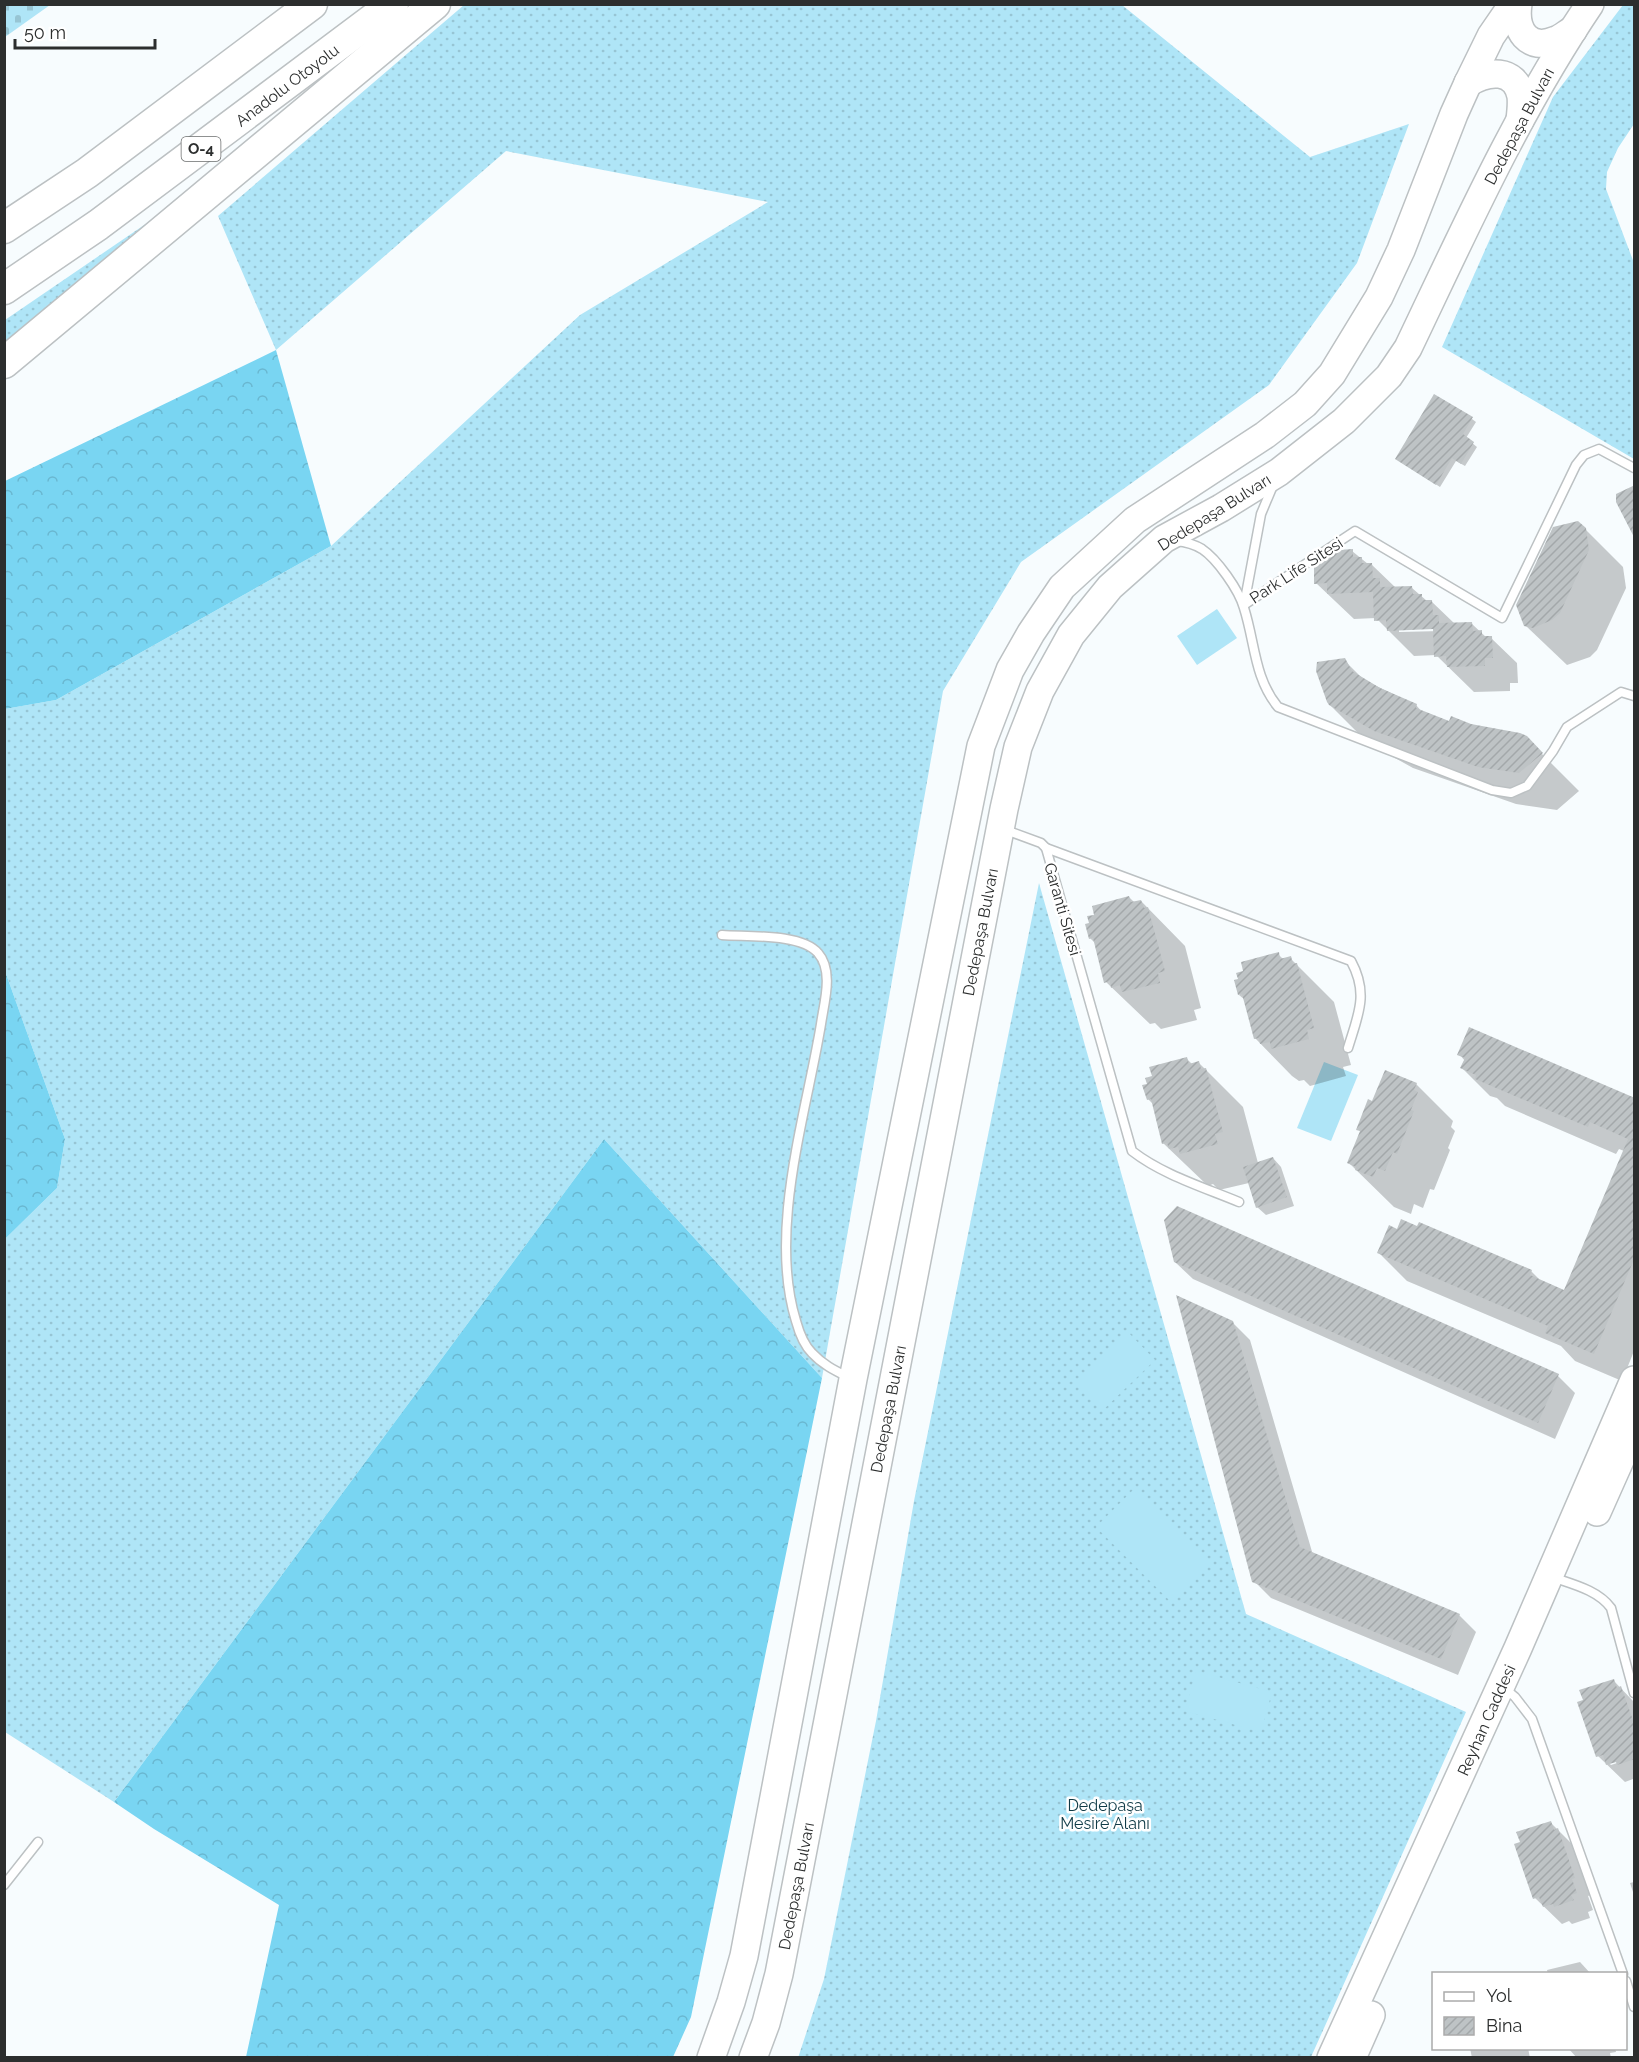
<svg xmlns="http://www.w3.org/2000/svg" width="1639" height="2062" font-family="Raleway,sans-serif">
	<defs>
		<pattern id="grass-dots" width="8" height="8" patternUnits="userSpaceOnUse" patternTransform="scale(1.5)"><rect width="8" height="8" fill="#afe5f7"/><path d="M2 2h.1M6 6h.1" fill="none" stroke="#97c5d4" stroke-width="1.8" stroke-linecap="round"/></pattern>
		<pattern id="forest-crowns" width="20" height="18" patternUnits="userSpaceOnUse" patternTransform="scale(1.5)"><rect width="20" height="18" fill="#79d5f2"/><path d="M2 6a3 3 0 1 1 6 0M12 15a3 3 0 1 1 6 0" fill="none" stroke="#69b7d0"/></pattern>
		<pattern id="cemetery-stones" width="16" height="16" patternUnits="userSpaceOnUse" patternTransform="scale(1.5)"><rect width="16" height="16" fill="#afe5f7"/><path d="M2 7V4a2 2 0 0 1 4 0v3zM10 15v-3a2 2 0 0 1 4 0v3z" fill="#97c5d4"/></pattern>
		<pattern id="building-hatch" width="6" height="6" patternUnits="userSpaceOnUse" patternTransform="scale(1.5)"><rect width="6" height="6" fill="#bec3c5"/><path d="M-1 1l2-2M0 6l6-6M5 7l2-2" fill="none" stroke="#a3a8aa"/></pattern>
	</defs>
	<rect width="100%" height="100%" fill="#f7fcfe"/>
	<g fill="url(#grass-dots)">
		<path d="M 464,5 L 1122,5 L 1310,157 L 1409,124 L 1357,263 L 1269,385 L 1021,562 L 943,691 L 822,1378 L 604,1139 L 114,1802 L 5,1732 L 5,1239 L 57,1188 L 65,1139 L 5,971 L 5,709 L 56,700 L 331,546 L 580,315 L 768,202 L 506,151 L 276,350 L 218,216 Z"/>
		<path d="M 1623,5 L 1634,5 L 1634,124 L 1618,148 L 1607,172 L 1606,189 L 1634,263 L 1634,459 L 1442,347 L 1553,97 Z"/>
		<path d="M 150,221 L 5,342 L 5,320 Z"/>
		<path d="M 1039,883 L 1246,1614 L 1466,1712 L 1311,2057 L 798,2058 L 824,1979 L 876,1721 L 914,1501 Z"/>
	</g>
	<g fill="url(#forest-crowns)">
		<path d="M 276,350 L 331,546 L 56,700 L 5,709 L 5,481 Z"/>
		<path d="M 5,971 L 65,1139 L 57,1188 L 5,1239 Z"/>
		<path d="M 604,1139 L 822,1378 L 691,2017 L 673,2057 L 246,2057 L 279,1905 L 154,1829 L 114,1802 Z"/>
	</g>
	<path fill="url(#cemetery-stones)" d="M 5,4 L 50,4 L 50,5 L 5,37 Z"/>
	<g fill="#afe5f7">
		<path d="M 1217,609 L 1237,638 L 1197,665 L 1177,636 Z"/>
		<path d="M 1324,1062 L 1358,1075 L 1331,1141 L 1297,1128 Z"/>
		<path d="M 1128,1332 L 1155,1360 L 1102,1411 L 1075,1383 Z"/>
		<path d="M 1133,1490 L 1209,1566 L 1172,1603 L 1096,1527 Z"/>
		<path d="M 1196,1671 L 1272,1692 L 1261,1732 L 1185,1711 Z"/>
	</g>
	<g fill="#0003" fill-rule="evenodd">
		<path d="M 1472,419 L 1476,422 L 1466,438 L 1477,447 L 1465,466 L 1456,461 L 1440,487 L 1396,459 Z"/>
		<path d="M 1585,529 L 1623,567 L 1626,588 L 1597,650 L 1590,657 L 1567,665 L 1526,626 Z"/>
		<path d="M 1352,551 L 1368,564 L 1371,564 L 1396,588 L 1412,588 L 1427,601 L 1431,601 L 1455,624 L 1472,624 L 1487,638 L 1491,638 L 1517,663 L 1518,683 L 1510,683 L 1510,691 L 1474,692 L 1436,655 L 1414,656 L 1376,618 L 1354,619 L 1316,583 ZM 1441,628 L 1441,631 L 1399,632 L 1399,629 Z"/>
		<path d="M 1344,660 L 1364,680 L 1416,705 L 1423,713 L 1450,723 L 1526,738 L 1579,791 L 1557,810 L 1516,804 L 1413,768 L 1368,743 L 1330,705 Z"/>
		<path d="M 1129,897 L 1135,903 L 1141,901 L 1185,946 L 1201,1008 L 1194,1010 L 1197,1020 L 1161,1029 L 1155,1023 L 1150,1024 L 1106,982 L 1096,944 L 1090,938 L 1091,924 L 1096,916 Z"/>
		<path d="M 1278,954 L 1284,960 L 1290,958 L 1334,1002 L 1351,1065 L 1343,1067 L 1346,1076 L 1310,1086 L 1304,1080 L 1299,1081 L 1292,1076 L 1255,1038 L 1245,1000 L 1239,995 Z"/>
		<path d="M 1459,1054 L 1634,1104 L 1634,1351 L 1622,1381 L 1575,1361 L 1561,1346 L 1407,1281 L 1379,1253 L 1531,1271 L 1542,1282 L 1565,1292 L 1624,1151 L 1619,1149 L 1616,1154 L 1505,1106 L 1497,1098 L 1490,1096 L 1462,1068 L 1465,1061 Z"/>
		<path d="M 1187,1059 L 1192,1064 L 1199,1063 L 1243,1107 L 1258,1163 L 1273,1158 L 1281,1167 L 1294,1206 L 1266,1215 L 1257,1207 L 1249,1183 L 1219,1190 L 1213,1184 L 1208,1186 L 1163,1143 L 1154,1105 L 1148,1099 Z"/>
		<path d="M 1416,1084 L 1453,1121 L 1451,1127 L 1455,1131 L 1448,1148 L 1450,1150 L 1434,1190 L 1430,1189 L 1423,1208 L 1414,1204 L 1411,1214 L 1394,1207 L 1349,1163 L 1361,1132 L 1358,1129 L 1373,1103 Z"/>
		<path d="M 1175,1262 L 1558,1376 L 1575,1393 L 1555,1439 L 1193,1279 Z"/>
		<path d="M 1232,1322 L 1250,1340 L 1313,1555 L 1459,1615 L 1476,1632 L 1458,1675 L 1271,1598 L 1254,1581 Z"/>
		<path d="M 1613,1680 L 1634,1702 L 1634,1781 L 1633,1779 L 1625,1782 L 1598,1756 ZM 1623,1761 L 1611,1765 L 1609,1763 Z"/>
		<path d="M 1550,1822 L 1575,1847 L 1591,1895 L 1588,1896 L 1593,1910 L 1588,1912 L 1590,1918 L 1572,1924 L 1569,1921 L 1562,1924 L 1535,1898 Z"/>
		<path d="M 1634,1882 L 1634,1895 L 1630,1883 Z"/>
		<path d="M 1580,1962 L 1591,1974 L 1548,1974 L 1547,1970 Z"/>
		<path d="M 1470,2048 L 1528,2048 L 1530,2058 L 1472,2058 Z"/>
		<path d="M 1568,2048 L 1615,2048 L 1616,2052 L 1610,2053 L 1611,2058 L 1577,2058 Z"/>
	</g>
	<g fill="url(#building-hatch)">
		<path d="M 1434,394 L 1473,417 L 1463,434 L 1474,442 L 1461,464 L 1452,458 L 1436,485 L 1395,459 Z"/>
		<path d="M 1635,485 L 1635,539 L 1616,502 L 1616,494 Z"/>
		<path d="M 1578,521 L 1586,528 L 1589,550 L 1560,613 L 1552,620 L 1533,628 L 1524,626 L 1516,605 L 1553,527 Z"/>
		<path d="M 1353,549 L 1353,557 L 1362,557 L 1362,563 L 1372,563 L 1373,578 L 1380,578 L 1380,587 L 1412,586 L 1413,594 L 1422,594 L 1422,600 L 1432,600 L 1433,615 L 1439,615 L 1439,623 L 1472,622 L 1473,631 L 1482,630 L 1482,636 L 1492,636 L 1493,658 L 1485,658 L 1485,666 L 1447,667 L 1446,656 L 1434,657 L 1433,629 L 1387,631 L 1386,620 L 1374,621 L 1373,592 L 1327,594 L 1327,583 L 1314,584 L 1314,566 L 1327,557 L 1332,557 L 1332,554 L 1338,550 Z"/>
		<path d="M 1345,658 L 1352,671 L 1380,688 L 1417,704 L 1416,708 L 1449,721 L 1451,716 L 1471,724 L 1520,733 L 1527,736 L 1543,753 L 1519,773 L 1478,767 L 1374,731 L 1329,705 L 1327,702 L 1316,671 L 1317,662 Z"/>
		<path d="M 1129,896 L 1131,902 L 1141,900 L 1144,908 L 1148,907 L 1165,971 L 1158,973 L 1160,983 L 1122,992 L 1120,985 L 1111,988 L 1110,981 L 1104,983 L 1093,938 L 1089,939 L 1085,924 L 1089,923 L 1087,916 L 1094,915 L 1092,906 Z"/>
		<path d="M 1279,952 L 1280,959 L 1291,956 L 1293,964 L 1297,963 L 1314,1028 L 1307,1030 L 1309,1039 L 1271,1049 L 1270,1042 L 1260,1044 L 1259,1038 L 1254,1039 L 1242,994 L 1238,995 L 1234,980 L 1238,979 L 1236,973 L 1243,971 L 1241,962 Z"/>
		<path d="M 1469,1027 L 1635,1098 L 1635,1257 L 1594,1354 L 1545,1333 L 1548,1326 L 1377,1253 L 1389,1225 L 1397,1229 L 1401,1219 L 1417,1226 L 1419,1222 L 1532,1270 L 1530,1275 L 1564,1290 L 1628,1139 L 1590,1122 L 1588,1127 L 1475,1079 L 1476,1075 L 1460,1068 L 1465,1058 L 1457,1055 Z"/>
		<path d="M 1187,1057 L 1189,1064 L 1199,1061 L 1201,1069 L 1206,1068 L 1223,1132 L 1215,1134 L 1218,1144 L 1180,1154 L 1178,1147 L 1169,1149 L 1167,1143 L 1162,1144 L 1151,1099 L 1147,1100 L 1142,1085 L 1147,1084 L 1145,1078 L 1152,1076 L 1149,1067 Z"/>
		<path d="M 1385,1070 L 1417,1083 L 1414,1090 L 1418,1092 L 1411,1110 L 1414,1111 L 1397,1154 L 1393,1152 L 1385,1171 L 1377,1168 L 1373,1177 L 1355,1170 L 1356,1167 L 1347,1163 L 1360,1131 L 1356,1130 L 1368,1099 L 1372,1101 Z"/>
		<path d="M 1273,1157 L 1287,1197 L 1256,1208 L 1243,1167 Z"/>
		<path d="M 1177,1206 L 1559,1374 L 1538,1423 L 1174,1262 L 1164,1220 Z"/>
		<path d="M 1176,1295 L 1233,1321 L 1300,1547 L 1460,1614 L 1441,1659 L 1252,1582 Z"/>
		<path d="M 1614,1679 L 1617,1688 L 1621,1686 L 1635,1726 L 1635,1759 L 1617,1765 L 1616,1762 L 1606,1765 L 1603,1755 L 1596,1757 L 1577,1702 L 1583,1700 L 1579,1690 Z"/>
		<path d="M 1551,1821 L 1554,1830 L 1558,1828 L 1575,1878 L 1572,1879 L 1577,1893 L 1571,1895 L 1574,1900 L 1554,1907 L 1553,1904 L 1543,1907 L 1539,1897 L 1533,1899 L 1514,1844 L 1520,1842 L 1516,1832 Z"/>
	</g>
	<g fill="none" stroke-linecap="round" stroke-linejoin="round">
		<g stroke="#bcc1c3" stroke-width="11">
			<g id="lane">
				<path d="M 1176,541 C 1185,542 1194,544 1202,549 C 1217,559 1239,590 1244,608 C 1255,642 1254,678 1278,707 L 1492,790 L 1511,793 L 1527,786 L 1553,751 L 1567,727 L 1621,692 L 1634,696"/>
				<path d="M 1244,605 L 1355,531 L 1502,618 L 1576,465 L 1584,455 L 1599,449 L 1634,468"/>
				<path d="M 1244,605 L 1261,514 L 1274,483"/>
				<path d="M 1003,829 L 1041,843 L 1046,848"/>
				<path d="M 722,935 C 747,937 801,933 818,953 C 834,971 824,1003 821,1024 C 806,1115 768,1231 796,1321 C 799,1332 804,1345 812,1353 C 823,1365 836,1371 850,1378"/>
				<path d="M 1239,1202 C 1203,1187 1163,1175 1132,1151 L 1046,848 L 1351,961 C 1369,994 1358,1015 1348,1048"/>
				<path d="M 1552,1577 C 1572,1584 1598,1590 1611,1608 L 1634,1693"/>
				<path d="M 1504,1688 L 1515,1697 L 1532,1719 L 1623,1974"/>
				<path d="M 4,1885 L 38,1842"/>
				<path d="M 1626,1981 L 1634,2007"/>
			</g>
		</g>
		<g stroke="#bcc1c3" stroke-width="30">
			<g id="primary">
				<path d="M 1518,4 C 1514,30 1528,52 1556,40 C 1562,38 1567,33 1573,30"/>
				<path d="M 1468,83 C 1487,71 1515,67 1521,96 C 1522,104 1521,112 1520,120"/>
				<path d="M 1597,1512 L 1634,1429"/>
				<path d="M 711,2058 L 731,2002 L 744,1956 L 853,1379 L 981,746 L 1010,670 L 1031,633 L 1062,587 L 1135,520 L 1265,435 L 1305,404 L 1332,374 L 1379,297 L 1401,250 L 1454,114 L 1468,83 L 1491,36 L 1513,4"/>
				<path d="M 753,2058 L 766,2023 L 779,1974 L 1004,809 L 1018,747 L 1040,691 L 1071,635 L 1110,587 L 1164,539 L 1221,508 L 1279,472 L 1344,421 L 1389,376 L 1408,348 C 1464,231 1517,112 1590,4"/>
				<path d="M 1331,2058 L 1518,1648 L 1634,1380"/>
				<path d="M 1352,2058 L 1371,2015"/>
			</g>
		</g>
		<g stroke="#bcc1c3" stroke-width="33">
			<g id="highway">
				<path d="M 4,228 L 87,173 L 312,4"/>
				<path d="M 4,289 L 98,225 L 393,4"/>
				<path d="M 4,363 L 435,4"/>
			</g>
		</g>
		<use href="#lane" stroke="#fff" stroke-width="8"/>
		<use href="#primary" stroke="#fff" stroke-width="27"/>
		<use href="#highway" stroke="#fff" stroke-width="30"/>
	</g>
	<g text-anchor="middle" stroke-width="5" stroke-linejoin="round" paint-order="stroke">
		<rect fill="#fff" stroke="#6b6d6d" stroke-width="1.5" x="181.5" y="137" width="39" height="24" rx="4.5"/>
		<g font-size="15" font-weight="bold" fill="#2c2e2e">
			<text x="201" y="154">O-4</text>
		</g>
		<g font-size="16" fill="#2c2e2e" stroke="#fff">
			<text transform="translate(287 85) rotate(-37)" y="6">Anadolu Otoyolu</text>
			<text transform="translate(1519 126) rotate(-62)" y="6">Dedepaşa Bulvarı</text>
			<text transform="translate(1214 512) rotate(-32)" y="6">Dedepaşa Bulvarı</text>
			<text transform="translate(1296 570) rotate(-33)" y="6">Park Life Sitesi</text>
			<text transform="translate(1063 909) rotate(74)" y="6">Garanti Sitesi</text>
			<text transform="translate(980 932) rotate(-79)" y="6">Dedepaşa Bulvarı</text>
			<text transform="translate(888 1409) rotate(-79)" y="6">Dedepaşa Bulvarı</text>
			<text transform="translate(1486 1720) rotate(-66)" y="6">Reyhan Caddesi</text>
			<text transform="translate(796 1886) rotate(-79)" y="6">Dedepaşa Bulvarı</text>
		</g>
		<g font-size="16" fill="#103b47" stroke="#fff">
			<text x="1105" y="1811">Dedepaşa<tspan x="1105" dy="18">Mesire Alanı</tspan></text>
		</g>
	</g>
	<rect width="1639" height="2062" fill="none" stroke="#2c2e2e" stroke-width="12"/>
	<rect x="1432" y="1972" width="195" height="78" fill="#ffffff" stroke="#ababab" stroke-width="1.5"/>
	<rect x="1444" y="1992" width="30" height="9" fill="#ffffff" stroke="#ababab" stroke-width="1.5"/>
	<text x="1486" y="2002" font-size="18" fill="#2c2e2e">Yol</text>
	<rect x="1444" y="2017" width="30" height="18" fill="url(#building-hatch)" stroke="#ababab" stroke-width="1.5"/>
	<text x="1486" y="2032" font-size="18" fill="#2c2e2e">Bina</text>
	<path d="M15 39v9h140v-9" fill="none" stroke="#2c2e2e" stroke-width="3"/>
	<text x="24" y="39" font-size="18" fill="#2c2e2e" stroke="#ffffff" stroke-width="4.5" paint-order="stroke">50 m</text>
</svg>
